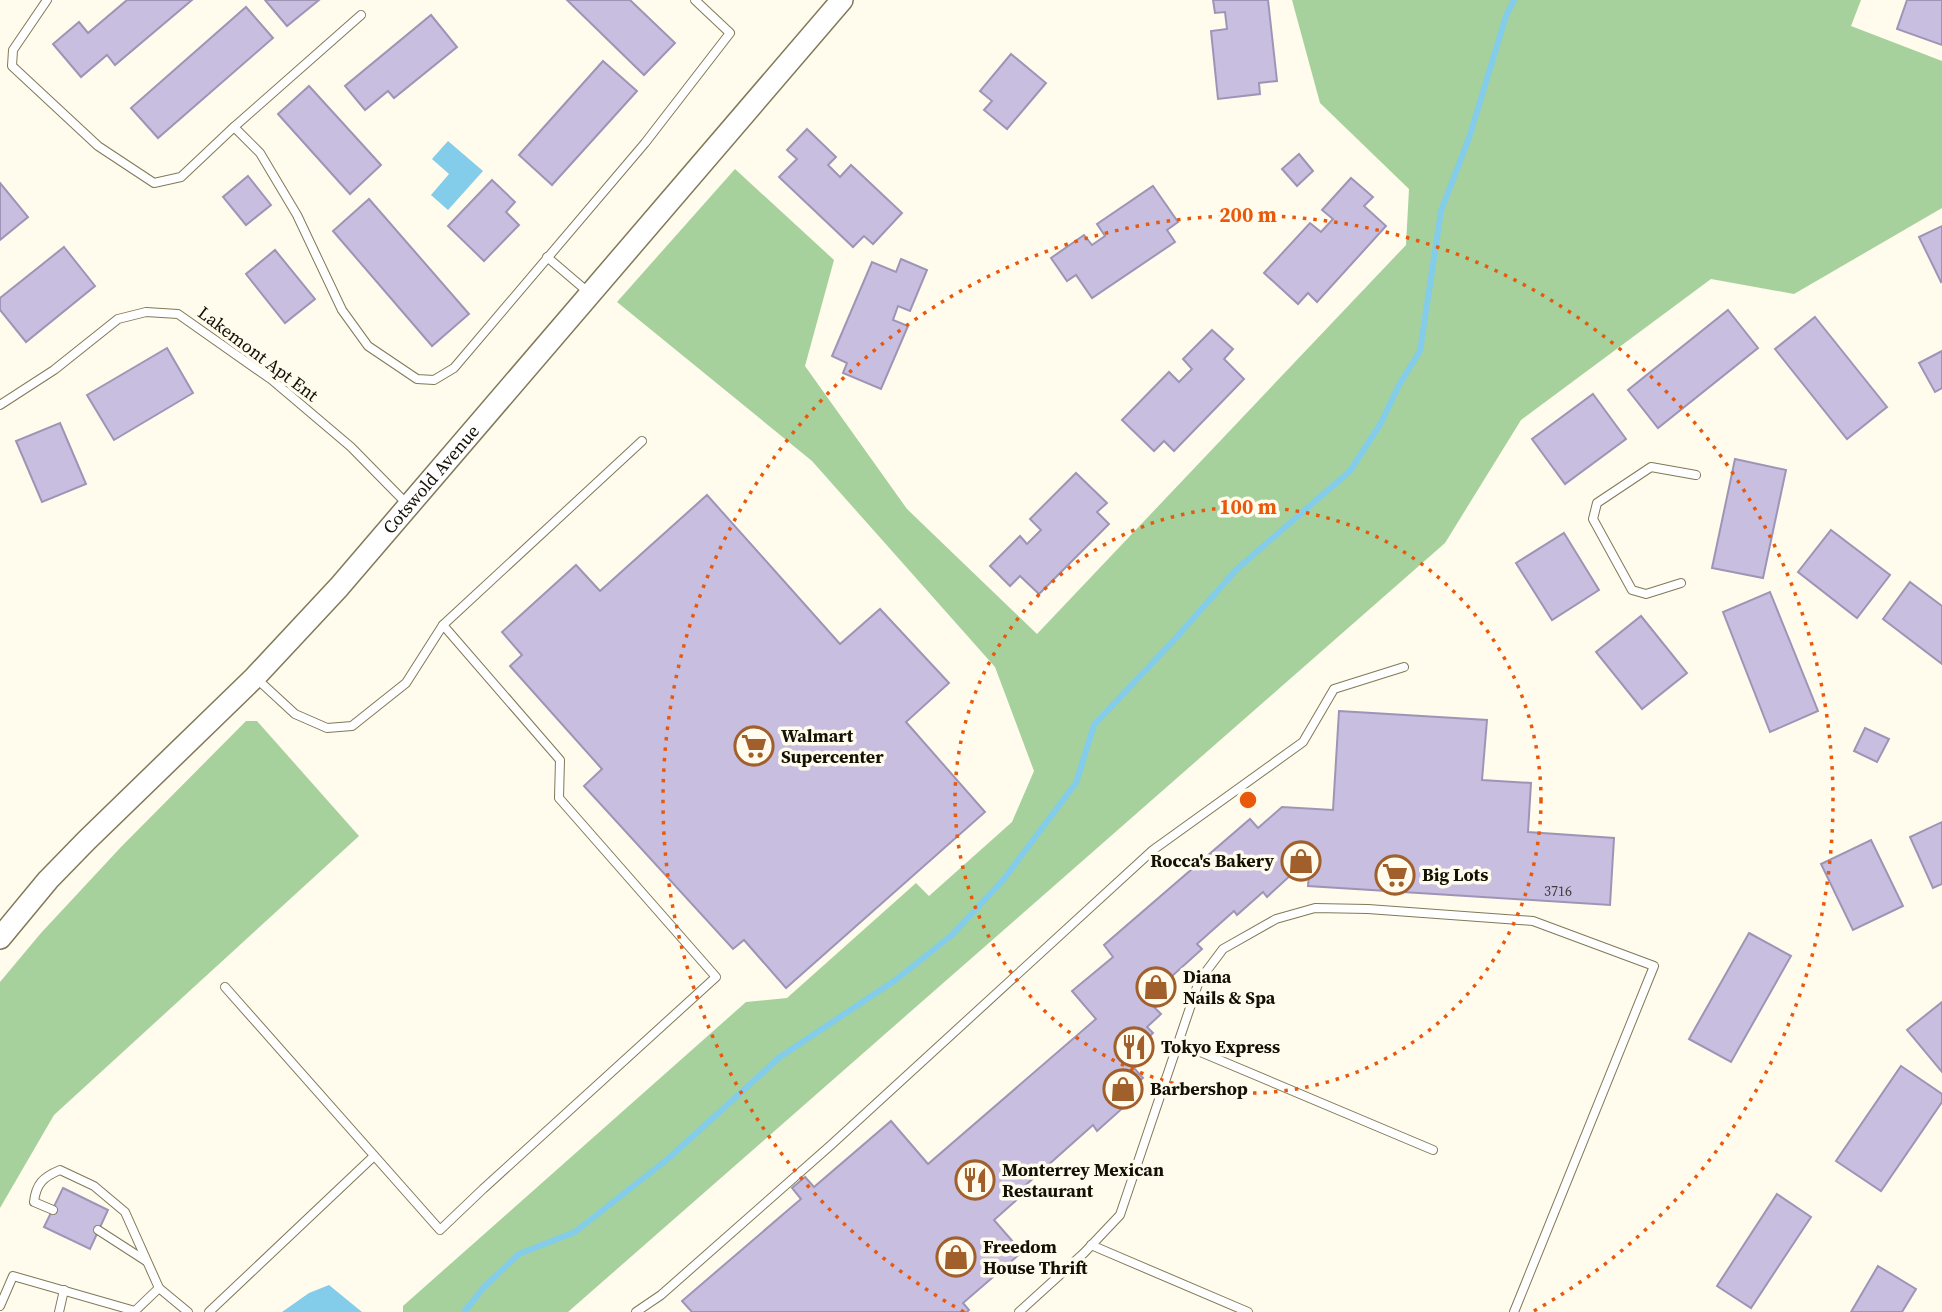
<svg xmlns="http://www.w3.org/2000/svg" width="1942" height="1312" font-family="'Source Serif 4',serif">
	<rect width="100%" height="100%" fill="#fffbed"/>
	<g fill="#a6d19d">
		<path d="M 1292,0 L 1861,0 L 1851,26 L 1942,61 L 1942,208 L 1794,294 L 1711,279 L 1521,420 L 1445,543 L 568,1312 L 403,1312 L 403,1306 L 746,1002 L 787,998 L 916,883 L 929,896 L 1012,822 L 1034,771 L 995,667 L 812,461 L 617,302 L 735,169 L 834,260 L 805,366 L 907,509 L 1037,634 L 1406,245 L 1409,189 L 1320,103 Z"/>
		<path d="M 246,721 L 257,721 L 359,836 L 54,1115 L 0,1208 L 0,982 L 41,933 L 121,847 Z"/>
	</g>
	<g fill="#83ccea">
		<path d="M 448,141 L 483,171 L 448,210 L 431,195 L 449,174 L 432,159 Z"/>
		<path d="M 329,1285 L 362,1312 L 282,1312 L 309,1293 Z"/>
	</g>
	<g fill="none" stroke-linecap="round" stroke-linejoin="round">
		<path stroke="#83ccea" stroke-width="6" d="M 464,1312 L 485,1286 L 519,1254 L 575,1232 L 669,1158 L 780,1057 L 897,979 L 952,935 L 1004,879 L 1076,783 L 1094,725 L 1175,639 L 1237,569 L 1350,471 L 1381,423 L 1399,385 L 1420,351 L 1441,211 L 1469,138 L 1506,16 L 1514,0"/>
	</g>
	<g fill="#c7bee0" stroke="#9e95b6" stroke-width="2">
		<path d="M 127,0 L 192,0 L 115,65 L 107,55 L 81,77 L 53,44 L 79,22 L 88,33 Z"/>
		<path d="M 265,0 L 319,0 L 287,26 Z"/>
		<path d="M 567,0 L 630,0 L 675,43 L 644,75 Z"/>
		<path d="M 1213,0 L 1268,0 L 1277,81 L 1259,83 L 1260,94 L 1218,99 L 1211,31 L 1227,29 L 1225,12 L 1215,13 Z"/>
		<path d="M 1907,0 L 1942,0 L 1942,45 L 1897,29 Z"/>
		<path d="M 246,7 L 273,38 L 158,138 L 131,108 Z"/>
		<path d="M 431,15 L 457,47 L 394,98 L 388,91 L 365,110 L 345,86 Z"/>
		<path d="M 1011,54 L 1046,83 L 1007,129 L 984,110 L 992,101 L 980,91 Z"/>
		<path d="M 603,61 L 637,91 L 552,185 L 519,155 Z"/>
		<path d="M 309,86 L 381,165 L 350,194 L 278,114 Z"/>
		<path d="M 807,129 L 836,157 L 828,165 L 840,177 L 851,165 L 902,213 L 873,244 L 864,236 L 853,247 L 779,177 L 797,159 L 787,150 Z"/>
		<path d="M 1299,154 L 1313,171 L 1297,186 L 1282,169 Z"/>
		<path d="M 248,176 L 271,205 L 246,225 L 223,197 Z"/>
		<path d="M 1351,178 L 1373,197 L 1364,206 L 1386,226 L 1317,302 L 1308,293 L 1298,304 L 1264,273 L 1310,223 L 1321,232 L 1333,219 L 1322,210 Z"/>
		<path d="M 492,180 L 515,202 L 506,212 L 519,225 L 484,261 L 448,226 Z"/>
		<path d="M 0,183 L 28,217 L 0,240 Z"/>
		<path d="M 1153,186 L 1178,222 L 1167,230 L 1175,242 L 1092,298 L 1076,275 L 1067,281 L 1051,258 L 1084,235 L 1092,245 L 1105,236 L 1097,224 Z"/>
		<path d="M 369,199 L 469,314 L 432,346 L 333,231 Z"/>
		<path d="M 1942,226 L 1942,281 L 1941,282 L 1919,237 Z"/>
		<path d="M 64,247 L 95,286 L 26,342 L 0,310 L 0,298 Z"/>
		<path d="M 275,250 L 315,299 L 285,323 L 246,274 Z"/>
		<path d="M 901,259 L 927,270 L 910,311 L 898,306 L 893,320 L 908,326 L 881,389 L 843,373 L 847,363 L 832,356 L 872,262 L 896,272 Z"/>
		<path d="M 1728,310 L 1758,348 L 1658,428 L 1628,390 Z"/>
		<path d="M 1815,317 L 1887,407 L 1847,439 L 1775,349 Z"/>
		<path d="M 1212,330 L 1233,349 L 1224,359 L 1244,379 L 1174,451 L 1164,441 L 1154,451 L 1122,420 L 1169,372 L 1179,382 L 1192,369 L 1183,359 Z"/>
		<path d="M 167,348 L 193,393 L 114,440 L 87,395 Z"/>
		<path d="M 1942,351 L 1942,388 L 1935,392 L 1919,363 Z"/>
		<path d="M 1593,394 L 1626,439 L 1565,484 L 1532,439 Z"/>
		<path d="M 60,423 L 86,484 L 42,502 L 16,441 Z"/>
		<path d="M 1735,459 L 1786,470 L 1763,578 L 1712,568 Z"/>
		<path d="M 1076,473 L 1107,503 L 1097,512 L 1109,524 L 1039,594 L 1020,576 L 1010,586 L 990,566 L 1020,536 L 1027,544 L 1041,530 L 1030,519 Z"/>
		<path d="M 707,495 L 840,644 L 880,609 L 949,683 L 906,722 L 985,812 L 786,988 L 744,940 L 733,949 L 584,786 L 602,769 L 510,666 L 522,655 L 502,632 L 576,565 L 600,591 Z"/>
		<path d="M 1831,530 L 1890,575 L 1857,618 L 1798,572 Z"/>
		<path d="M 1564,533 L 1599,590 L 1552,620 L 1516,563 Z"/>
		<path d="M 1910,582 L 1942,606 L 1942,664 L 1883,619 Z"/>
		<path d="M 1770,592 L 1818,711 L 1770,732 L 1723,612 Z"/>
		<path d="M 1641,616 L 1687,673 L 1642,709 L 1596,652 Z"/>
		<path d="M 1339,711 L 1487,720 L 1482,780 L 1531,783 L 1528,832 L 1614,838 L 1610,905 L 1308,886 L 1309,874 L 1293,873 L 1267,897 L 1263,892 L 1237,915 L 1234,911 L 1197,944 L 1202,949 L 1161,986 L 1167,992 L 1152,1005 L 1161,1014 L 1147,1027 L 1153,1033 L 1140,1045 L 1149,1055 L 1134,1068 L 1143,1078 L 1129,1090 L 1135,1097 L 1097,1131 L 1093,1125 L 1019,1191 L 1022,1195 L 994,1220 L 1022,1252 L 963,1303 L 969,1310 L 967,1312 L 692,1312 L 682,1301 L 801,1199 L 792,1188 L 805,1177 L 814,1187 L 891,1121 L 928,1164 L 1096,1019 L 1072,991 L 1113,957 L 1104,945 L 1250,819 L 1258,828 L 1282,807 L 1333,810 Z"/>
		<path d="M 1865,728 L 1889,739 L 1877,762 L 1854,751 Z"/>
		<path d="M 1942,822 L 1942,884 L 1933,888 L 1910,837 Z"/>
		<path d="M 1871,840 L 1903,906 L 1853,930 L 1821,864 Z"/>
		<path d="M 1749,933 L 1791,956 L 1731,1062 L 1689,1039 Z"/>
		<path d="M 1942,1002 L 1942,1072 L 1907,1030 Z"/>
		<path d="M 1901,1066 L 1942,1094 L 1942,1102 L 1881,1191 L 1836,1161 Z"/>
		<path d="M 63,1188 L 108,1210 L 90,1249 L 44,1227 Z"/>
		<path d="M 1777,1194 L 1811,1217 L 1751,1308 L 1717,1286 Z"/>
		<path d="M 1878,1266 L 1916,1289 L 1902,1312 L 1851,1312 Z"/>
	</g>
	<g fill="none" stroke-linecap="round" stroke-linejoin="round">
		<g stroke="#817958" stroke-width="10">
			<g id="service">
				<path d="M 47,0 L 13,50 L 12,66 L 98,146 L 154,183 L 181,177 L 234,127 L 260,153 L 297,215 L 342,310 L 368,346 L 417,379 L 434,380 L 454,368 L 645,143 L 730,33 L 695,0"/>
				<path d="M 234,127 L 361,15"/>
				<path d="M 547,257 L 588,292"/>
				<path d="M 0,405 L 54,370 L 118,319 L 146,312 L 178,314 L 272,380 L 351,447 L 407,504"/>
				<path d="M 1681,583 L 1646,594 L 1632,590 L 1593,519 L 1597,503 L 1651,467 L 1696,475"/>
				<path d="M 443,625 L 642,441"/>
				<path d="M 225,987 L 440,1230 L 483,1189 L 716,977 L 559,798 L 560,760 L 443,625 L 406,683 L 352,726 L 327,728 L 295,714 L 257,679"/>
				<path d="M 1179,1043 L 1433,1150"/>
				<path d="M 53,1210 L 34,1202 C 36,1184 43,1177 60,1170 L 94,1186 L 125,1212 L 159,1288"/>
				<path d="M 98,1230 L 146,1261"/>
				<path d="M 1091,1245 L 1248,1312"/>
				<path d="M 0,1306 L 13,1276 L 135,1311 L 159,1288 L 188,1312"/>
				<path d="M 59,1312 L 64,1290"/>
				<path d="M 209,1312 L 374,1156"/>
				<path d="M 636,1312 L 661,1295 L 831,1145 L 1153,850 L 1303,742 L 1334,689 L 1404,667"/>
				<path d="M 1019,1312 L 1084,1253 L 1120,1215 L 1199,981 L 1223,949 L 1276,919 L 1315,908 L 1368,909 L 1533,921 L 1654,966 L 1514,1312"/>
			</g>
		</g>
		<g stroke="#817958" stroke-width="24">
			<g id="tertiary">
				<path id="s1" d="M 0,938 L 48,880 L 86,841 L 255,677 L 339,587 L 842,0"/>
			</g>
		</g>
		<use href="#service" stroke="#fff" stroke-width="8"/>
		<use href="#tertiary" stroke="#fff" stroke-width="21"/>
	</g>
	<g fill="none" stroke="#e8590c" stroke-width="3.5" stroke-dasharray="3.5 7">
		<circle cx="1248" cy="800" r="293"/>
		<path d="M964 1312A585 585 0 1 1 1532 1312"/>
	</g>
	<defs>
		<g id="supermarket-ring" transform="scale(2.0125)"><circle r="9.5" fill="#fffbed" stroke="#a1602b" stroke-width="1.5"/><path d="M-6-5.5h2.5l.6 2H6L4.5 2H-2.5L-4.4-4H-6ZM-1.5 3.2a1.3 1.3 0 1 0 .1 0ZM3 3.2a1.3 1.3 0 1 0 .1 0Z" fill="#a1602b"/></g>
		<g id="shop-ring" transform="scale(2.0125)"><circle r="9.5" fill="#fffbed" stroke="#a1602b" stroke-width="1.5"/><path d="M-5-2.5h2.3a2.7 3.5 0 0 1 5.4 0H5L5.5 6h-11ZM-1.5-2.5h3a1.5 2.3 0 0 0-3 0Z" fill="#a1602b"/></g>
		<g id="restaurant-ring" transform="scale(2.0125)"><circle r="9.5" fill="#fffbed" stroke="#a1602b" stroke-width="1.5"/><path d="M-5-6h1v4h1v-4h1v4h1v-4h1v5L-1.5 .5V6h-2V.5L-5-1ZM5-6V6H3V1.5H1.5Q1.5-4 5-6Z" fill="#a1602b"/></g>
	</defs>
	<g fill-rule="evenodd">
		<use href="#supermarket-ring" x="754" y="746"/>
		<use href="#shop-ring" x="1301" y="861"/>
		<use href="#supermarket-ring" x="1395" y="875"/>
		<use href="#shop-ring" x="1156" y="987"/>
		<use href="#restaurant-ring" x="1134" y="1047"/>
		<use href="#shop-ring" x="1123" y="1089"/>
		<use href="#restaurant-ring" x="975" y="1180"/>
		<use href="#shop-ring" x="956" y="1257"/>
	</g>
	<g text-anchor="middle" stroke-width="7" stroke-linejoin="round" paint-order="stroke">
		<g font-size="14" fill="#403c3b">
			<text x="1558" y="896">3716</text>
		</g>
		<g font-size="18" fill="#131004" stroke="#fffbed">
			<text transform="translate(258 354) rotate(37)" y="6">Lakemont Apt Ent</text>
			<text dy="6" stroke="none"><textPath href="#s1" startOffset="630">Cotswold Avenue</textPath></text>
		</g>
		<g font-size="18" font-weight="bold" fill="#131004" stroke="#fffbed" text-anchor="start">
			<text x="781" y="742">Walmart<tspan x="781" dy="21">Supercenter</tspan></text>
			<text x="1274" y="867" text-anchor="end">Rocca's Bakery</text>
			<text x="1422" y="881">Big Lots</text>
			<text x="1183" y="983">Diana<tspan x="1183" dy="21">Nails &amp; Spa</tspan></text>
			<text x="1161" y="1053">Tokyo Express</text>
			<text x="1150" y="1095">Barbershop</text>
			<text x="1002" y="1176">Monterrey Mexican<tspan x="1002" dy="21">Restaurant</tspan></text>
			<text x="983" y="1253">Freedom<tspan x="983" dy="21">House Thrift</tspan></text>
		</g>
	</g>
	<circle cx="1248" cy="800" r="10" fill="#e8590c" stroke="#fffbed" stroke-width="3.5"/>
	<g font-size="21" text-anchor="middle" font-weight="bold" fill="#e8590c" stroke="#fffbed" stroke-width="7" stroke-linejoin="round" paint-order="stroke">
		<text x="1248" y="222">200 m</text>
		<text x="1248" y="514">100 m</text>
	</g>
</svg>
